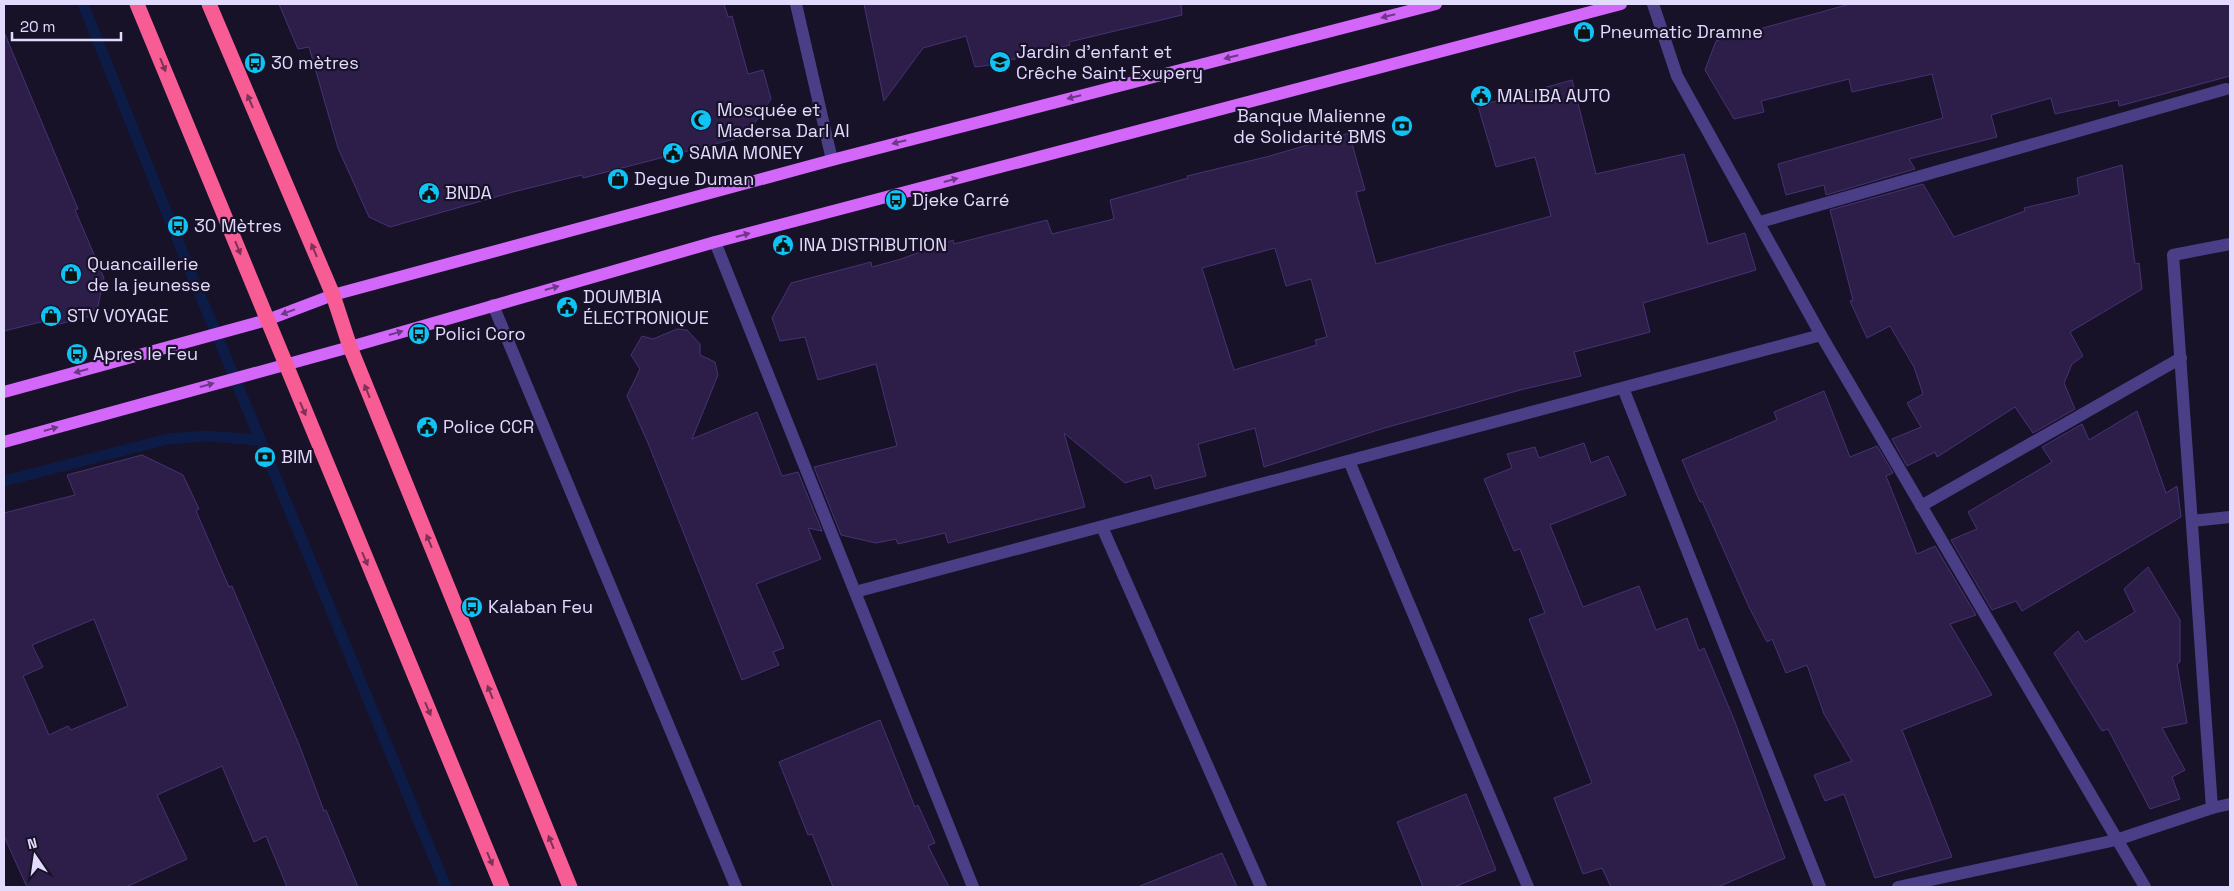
<svg xmlns="http://www.w3.org/2000/svg" width="2234" height="891" font-family="'Space Grotesk',sans-serif">
	<rect width="100%" height="100%" fill="#181229"/>
	<g fill="none" stroke-linecap="round" stroke-linejoin="round">
		<g stroke="#0d1b47" stroke-width="11">
			<path d="M 83,4 L 191,273 L 446,887"/>
			<path d="M 4,481 L 168,439 L 205,436 L 259,440"/>
		</g>
	</g>
	<g fill="#2c1e49" stroke="#473274" fill-rule="evenodd">
		<path d="M 279,4 L 724,4 L 728,17 L 732,16 L 748,74 L 763,70 L 771,99 L 746,136 L 583,178 L 582,175 L 513,192 L 390,227 L 369,217 L 338,148 L 309,47 L 298,49 Z"/>
		<path d="M 864,4 L 1181,4 L 1182,15 L 1069,42 L 1070,45 L 991,65 L 975,67 L 966,36 L 923,48 L 884,101 Z"/>
		<path d="M 1850,4 L 2230,4 L 2230,76 L 2119,106 L 2118,100 L 2055,114 L 2051,98 L 1991,115 L 1997,137 L 1909,159 L 1915,169 L 1826,195 L 1824,185 L 1786,195 L 1778,164 L 1943,118 L 1932,74 L 1852,92 L 1849,79 L 1761,101 L 1764,112 L 1734,119 L 1705,70 L 1716,41 Z"/>
		<path d="M 4,32 L 78,209 L 75,210 L 104,278 L 96,315 L 55,325 L 53,319 L 4,331 Z"/>
		<path d="M 1572,80 L 1596,174 L 1684,154 L 1708,244 L 1745,233 L 1756,270 L 1643,303 L 1650,332 L 1574,352 L 1581,376 L 1524,389 L 1381,429 L 1264,467 L 1255,428 L 1198,444 L 1206,476 L 1155,489 L 1151,475 L 1125,483 L 1064,433 L 1085,507 L 948,543 L 945,533 L 898,544 L 896,539 L 876,543 L 841,535 L 814,467 L 897,446 L 876,364 L 818,380 L 805,337 L 780,341 L 772,318 L 791,283 L 871,262 L 872,267 L 901,259 L 953,240 L 954,244 L 1047,220 L 1052,234 L 1114,219 L 1110,200 L 1188,178 L 1187,176 L 1266,157 L 1349,133 L 1365,190 L 1356,192 L 1376,264 L 1551,216 L 1535,157 L 1496,167 L 1478,106 ZM 1275,248 L 1286,286 L 1311,279 L 1327,337 L 1315,340 L 1317,345 L 1234,370 L 1202,268 Z"/>
		<path d="M 2122,165 L 2135,264 L 2139,263 L 2142,289 L 2070,332 L 2083,356 L 2072,364 L 2064,383 L 2075,409 L 2033,433 L 2015,407 L 1937,457 L 1935,452 L 1907,466 L 1892,439 L 1921,427 L 1907,403 L 1923,394 L 1914,367 L 1890,326 L 1867,338 L 1850,301 L 1853,300 L 1830,210 L 1923,184 L 1954,237 L 2025,211 L 2024,208 L 2079,195 L 2077,178 Z"/>
		<path d="M 677,329 L 687,330 L 700,344 L 700,355 L 715,362 L 718,375 L 692,439 L 757,412 L 782,476 L 798,472 L 822,531 L 808,528 L 821,559 L 756,584 L 784,648 L 773,652 L 779,665 L 742,680 L 648,443 L 627,396 L 640,369 L 631,355 L 642,336 L 653,339 Z"/>
		<path d="M 1824,391 L 1850,457 L 1877,446 L 1893,473 L 1886,476 L 1917,554 L 1935,546 L 1976,615 L 1950,624 L 1992,695 L 1902,730 L 1952,857 L 1875,878 L 1844,794 L 1825,801 L 1814,775 L 1852,761 L 1824,714 L 1807,665 L 1786,673 L 1772,639 L 1767,642 L 1749,607 L 1702,501 L 1700,502 L 1682,460 L 1777,420 L 1774,412 Z"/>
		<path d="M 2137,411 L 2166,493 L 2177,486 L 2181,517 L 2022,611 L 2016,601 L 1992,610 L 1951,540 L 1977,529 L 1968,512 L 2052,462 L 2042,447 L 2082,424 L 2089,440 Z"/>
		<path d="M 1584,443 L 1591,463 L 1608,456 L 1626,495 L 1550,525 L 1583,607 L 1639,586 L 1656,630 L 1687,618 L 1699,651 L 1704,648 L 1735,722 L 1785,858 L 1718,887 L 1611,887 L 1602,868 L 1583,874 L 1554,798 L 1592,783 L 1529,619 L 1545,613 L 1520,549 L 1514,551 L 1484,479 L 1512,468 L 1507,454 L 1535,447 L 1539,458 Z"/>
		<path d="M 142,455 L 183,475 L 199,509 L 196,511 L 229,587 L 232,586 L 300,747 L 324,811 L 326,810 L 358,887 L 287,887 L 266,836 L 254,842 L 222,766 L 157,795 L 187,859 L 126,887 L 27,887 L 4,836 L 4,513 L 75,495 L 67,475 ZM 94,619 L 128,706 L 71,730 L 68,726 L 49,735 L 23,676 L 43,667 L 32,645 Z"/>
		<path d="M 2148,567 L 2180,620 L 2180,662 L 2177,664 L 2187,723 L 2162,728 L 2185,770 L 2172,777 L 2180,799 L 2150,809 L 2108,729 L 2102,731 L 2054,653 L 2078,631 L 2085,642 L 2135,612 L 2124,589 Z"/>
		<path d="M 880,720 L 915,807 L 918,805 L 935,843 L 928,846 L 949,887 L 833,887 L 812,834 L 808,835 L 779,762 Z"/>
		<path d="M 1466,794 L 1496,870 L 1454,887 L 1423,887 L 1397,822 Z"/>
		<path d="M 1222,853 L 1237,887 L 1140,887 L 1140,886 Z"/>
	</g>
	<g fill="none" stroke-linecap="round" stroke-linejoin="round">
		<g stroke="#4a3f86" stroke-width="12">
			<path d="M 796,4 L 832,160"/>
			<path d="M 1653,4 L 1677,76 L 1821,335 L 2145,887"/>
			<path d="M 1760,222 L 2226,89"/>
			<path d="M 715,242 L 973,887"/>
			<path d="M 493,305 L 736,887"/>
			<path d="M 1623,388 L 1820,887"/>
			<path d="M 1349,461 L 1528,887"/>
			<path d="M 1921,506 L 2181,358"/>
			<path d="M 2192,521 L 2230,517"/>
			<path d="M 1102,527 L 1261,887"/>
			<path d="M 855,592 L 1821,335"/>
			<path d="M 2212,808 L 2173,255 L 2230,244"/>
			<path d="M 1898,887 L 2116,840 L 2212,808 L 2230,804"/>
		</g>
		<g stroke="#d367f9" stroke-width="12">
			<path d="M 4,392 L 267,320 L 333,295 L 832,160 L 1436,4"/>
			<path d="M 4,442 L 350,347 L 715,242 L 1621,4"/>
		</g>
		<g stroke="#f85c94" stroke-width="15">
			<path d="M 137,4 L 502,887"/>
			<path d="M 209,4 L 333,295 L 350,347 L 570,887"/>
		</g>
	</g>
	<defs><path id="oneway-solid" d="M-6-.8H1V-3.2L6.5 0L1 3.2V.8H-6Z" transform="scale(1.25)"/></defs>
	<g fill="#6c3887">
		<use href="#oneway-solid" transform="translate(1388 16) rotate(166)"/>
		<use href="#oneway-solid" transform="translate(1231 57) rotate(166)"/>
		<use href="#oneway-solid" transform="translate(1074 97) rotate(166)"/>
		<use href="#oneway-solid" transform="translate(899 142) rotate(166)"/>
		<use href="#oneway-solid" transform="translate(951 180) rotate(-15)"/>
		<use href="#oneway-solid" transform="translate(743 235) rotate(-15)"/>
		<use href="#oneway-solid" transform="translate(552 288) rotate(-16)"/>
		<use href="#oneway-solid" transform="translate(288 312) rotate(160)"/>
		<use href="#oneway-solid" transform="translate(396 333) rotate(-16)"/>
		<use href="#oneway-solid" transform="translate(81 371) rotate(165)"/>
		<use href="#oneway-solid" transform="translate(207 385) rotate(-15)"/>
		<use href="#oneway-solid" transform="translate(51 429) rotate(-16)"/>
	</g>
	<g fill="#7d3359">
		<use href="#oneway-solid" transform="translate(163 65) rotate(68)"/>
		<use href="#oneway-solid" transform="translate(250 101) rotate(-113)"/>
		<use href="#oneway-solid" transform="translate(238 248) rotate(68)"/>
		<use href="#oneway-solid" transform="translate(314 250) rotate(-113)"/>
		<use href="#oneway-solid" transform="translate(367 391) rotate(-112)"/>
		<use href="#oneway-solid" transform="translate(303 409) rotate(67)"/>
		<use href="#oneway-solid" transform="translate(429 541) rotate(-112)"/>
		<use href="#oneway-solid" transform="translate(365 559) rotate(67)"/>
		<use href="#oneway-solid" transform="translate(490 692) rotate(-112)"/>
		<use href="#oneway-solid" transform="translate(428 709) rotate(67)"/>
		<use href="#oneway-solid" transform="translate(551 842) rotate(-112)"/>
		<use href="#oneway-solid" transform="translate(490 859) rotate(67)"/>
	</g>
	<defs>
		<g id="shop-disc" transform="scale(1.125)"><circle r="9.5" fill="#10c3f5" stroke="#181229"/><path d="M-5-2.5h2.3a2.7 3.5 0 0 1 5.4 0H5L5.5 6h-11ZM-1.5-2.5h3a1.5 2.3 0 0 0-3 0Z" fill="#111"/></g>
		<g id="school-disc" transform="scale(1.125)"><circle r="9.5" fill="#10c3f5" stroke="#181229"/><path d="M0-5L7-2L0 1L-7-2ZM-4 1L0 2.5L4 1V4Q0 6-4 4Z" fill="#111"/></g>
		<g id="bus-disc" transform="scale(1.125)"><circle r="9.5" fill="#10c3f5" stroke="#181229"/><path d="M-5-6H5V4H4V6H2V4H-2V6H-4V4H-5ZM-3.5-4V0h7V-4ZM-3.5 1.2v1.5H-2V1.2ZM2 1.2v1.5H3.5V1.2Z" fill="#111"/></g>
		<g id="civic-disc" transform="scale(1.125)"><circle r="9.5" fill="#10c3f5" stroke="#181229"/><path d="M-.6-6.5H3V-4.5H.6V-3L4-1V1h2V6H-6V1h2V-1L-.6-3ZM-1.2 2.5V6h2.4V2.5Z" fill="#111"/></g>
		<g id="mosque-disc" transform="scale(1.125)"><circle r="9.5" fill="#10c3f5" stroke="#181229"/><path d="M3.5-4.9A6 6 0 1 0 3.5 4.9A5 5 0 1 1 3.5-4.9Z" fill="#111"/></g>
		<g id="bank-disc" transform="scale(1.125)"><circle r="9.5" fill="#10c3f5" stroke="#181229"/><path d="M-6-4H6V4H-6ZM0-2.3a2.3 2.3 0 1 0 0 4.6a2.3 2.3 0 1 0 0-4.6Z" fill="#111"/></g>
	</defs>
	<g fill-rule="evenodd">
		<use href="#shop-disc" x="1584" y="32"/>
		<use href="#school-disc" x="1000" y="62"/>
		<use href="#bus-disc" x="255" y="63"/>
		<use href="#civic-disc" x="1481" y="96"/>
		<use href="#mosque-disc" x="701" y="120"/>
		<use href="#bank-disc" x="1402" y="126"/>
		<use href="#civic-disc" x="673" y="153"/>
		<use href="#shop-disc" x="618" y="179"/>
		<use href="#civic-disc" x="429" y="193"/>
		<use href="#bus-disc" x="896" y="200"/>
		<use href="#bus-disc" x="178" y="226"/>
		<use href="#civic-disc" x="783" y="245"/>
		<use href="#shop-disc" x="71" y="274"/>
		<use href="#civic-disc" x="567" y="307"/>
		<use href="#shop-disc" x="51" y="316"/>
		<use href="#bus-disc" x="419" y="334"/>
		<use href="#bus-disc" x="77" y="354"/>
		<use href="#civic-disc" x="427" y="427"/>
		<use href="#bank-disc" x="265" y="457"/>
		<use href="#bus-disc" x="472" y="607"/>
	</g>
	<g text-anchor="middle" stroke-width="4.5" stroke-linejoin="round" paint-order="stroke">
		<g font-size="18" fill="#e3dbfd" stroke="#181229" text-anchor="start">
			<text x="1600" y="38">Pneumatic Dramne</text>
			<text x="1016" y="58">Jardin d'enfant et<tspan x="1016" dy="21">Crêche Saint Exupery</tspan></text>
			<text x="271" y="69">30 mètres</text>
			<text x="1497" y="102">MALIBA AUTO</text>
			<text x="717" y="116">Mosquée et<tspan x="717" dy="21">Madersa Darl Al</tspan></text>
			<text x="1386" y="122" text-anchor="end">Banque Malienne<tspan x="1386" dy="21">de Solidarité BMS</tspan></text>
			<text x="689" y="159">SAMA MONEY</text>
			<text x="634" y="185">Degue Duman</text>
			<text x="445" y="199">BNDA</text>
			<text x="912" y="206">Djeke Carré</text>
			<text x="194" y="232">30 Mètres</text>
			<text x="799" y="251">INA DISTRIBUTION</text>
			<text x="87" y="270">Quancaillerie<tspan x="87" dy="21">de la jeunesse</tspan></text>
			<text x="583" y="303">DOUMBIA<tspan x="583" dy="21">ÉLECTRONIQUE</tspan></text>
			<text x="67" y="322">STV VOYAGE</text>
			<text x="435" y="340">Polici Coro</text>
			<text x="93" y="360">Apres le Feu</text>
			<text x="443" y="433">Police CCR</text>
			<text x="281" y="463">BIM</text>
			<text x="488" y="613">Kalaban Feu</text>
		</g>
	</g>
	<rect width="2234" height="891" fill="none" stroke="#e3dbfd" stroke-width="10"/>
	<g transform="translate(35 856) rotate(347)" stroke="#181229" stroke-width="4" paint-order="stroke">
	<path d="M0-4L9 19L0 12L-9 19Z" fill="#e3dbfd"/>
	<text y="-8" font-size="14" font-weight="bold" text-anchor="middle" fill="#e3dbfd">N</text>
	</g>
	<path d="M12 32v8h109v-8" fill="none" stroke="#e3dbfd" stroke-width="2.5"/>
	<text x="20" y="32" font-size="15" fill="#e3dbfd" stroke="#181229" stroke-width="4" paint-order="stroke">20 m</text>
</svg>
